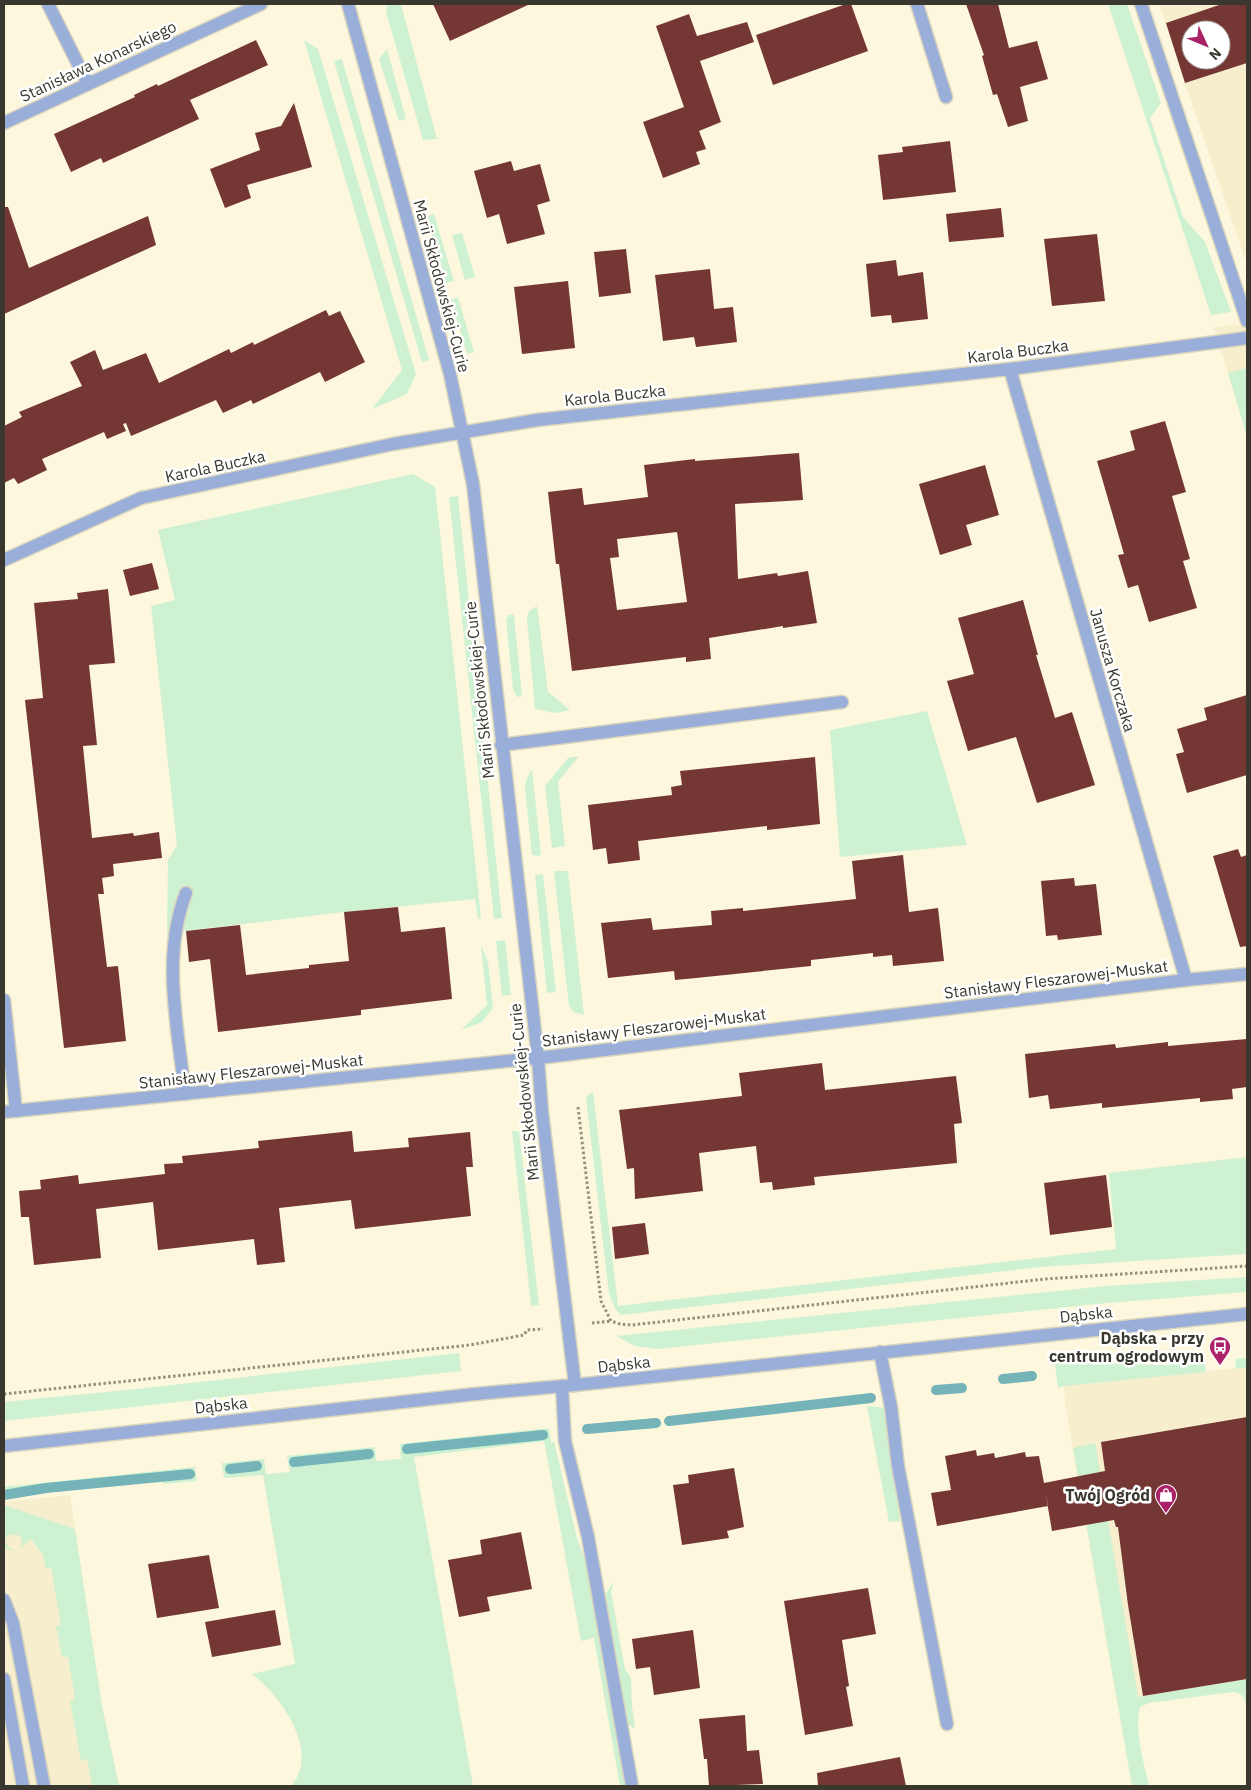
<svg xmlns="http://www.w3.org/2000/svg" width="1251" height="1790" font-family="'IBM Plex Sans',sans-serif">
	<rect width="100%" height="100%" fill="#fdf7dd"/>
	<g fill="#f6eecc" fill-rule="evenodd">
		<path d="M 1159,4 L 1247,4 L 1247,265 L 1185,83 ZM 1191,30 L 1221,30 L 1221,60 L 1191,60 Z"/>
		<path d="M 1247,324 L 1247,436 L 1214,327 Z"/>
		<path d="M 1247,1367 L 1247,1580 L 1128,1605 L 1143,1696 L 1117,1701 L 1065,1404 L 1064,1386 Z"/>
		<path d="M 70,1495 L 102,1706 L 119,1786 L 4,1786 L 4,1502 Z"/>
	</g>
	<g fill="#cef1d2">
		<path d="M 388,4 L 401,4 L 437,139 L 423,140 L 386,12 Z"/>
		<path d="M 1108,4 L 1127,4 L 1161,103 L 1150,118 L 1183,217 L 1205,242 L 1231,312 L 1211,315 Z"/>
		<path d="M 304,40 L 318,49 L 416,374 L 407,394 L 372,409 L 402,370 Z"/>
		<path d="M 387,49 L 406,119 L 399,121 L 379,59 Z"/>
		<path d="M 342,59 L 429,360 L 422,362 L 334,61 Z"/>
		<path d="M 434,214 L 454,281 L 446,283 L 427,216 Z"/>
		<path d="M 462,233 L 475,277 L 465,280 L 452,235 Z"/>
		<path d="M 458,297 L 474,352 L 467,354 L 451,300 Z"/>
		<path d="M 1247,368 L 1247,436 L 1228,373 Z"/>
		<path d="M 413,474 L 435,487 L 481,917 L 478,919 L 475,899 L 344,912 L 167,933 L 168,860 L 177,845 L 151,606 L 175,600 L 158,530 Z"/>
		<path d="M 458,496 L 502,918 L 494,919 L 449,497 Z"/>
		<path d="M 537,606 L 548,692 L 570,710 L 555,713 L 535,709 L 527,619 L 529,611 Z"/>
		<path d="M 510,614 L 514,615 L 522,696 L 517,697 L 513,689 L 506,619 Z"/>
		<path d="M 927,711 L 967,845 L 840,857 L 830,730 Z"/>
		<path d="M 579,756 L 558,782 L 565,846 L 552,848 L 545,786 L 568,758 Z"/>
		<path d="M 532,769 L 541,854 L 539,856 L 532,855 L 525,789 L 526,780 Z"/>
		<path d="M 554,871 L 568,871 L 584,1015 L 574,1012 L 569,1006 Z"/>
		<path d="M 543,874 L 556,992 L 547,993 L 535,875 Z"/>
		<path d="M 505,940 L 511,995 L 502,996 L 496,941 Z"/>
		<path d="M 481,945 L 488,962 L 493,1008 L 482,1022 L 461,1030 L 487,1005 Z"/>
		<path d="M 593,1092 L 618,1306 L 1116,1249 L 1109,1173 L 1247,1157 L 1247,1254 L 1041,1267 L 621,1315 L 616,1310 L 609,1294 L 586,1097 Z"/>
		<path d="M 512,1131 L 519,1131 L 539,1305 L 531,1306 Z"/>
		<path d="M 1247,1277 L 1247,1292 L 1107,1303 L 657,1349 L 635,1346 L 616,1336 L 1106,1286 Z"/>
		<path d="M 459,1353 L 461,1371 L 4,1421 L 4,1402 L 136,1389 Z"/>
		<path d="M 1247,1358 L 1247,1367 L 1236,1369 L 1235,1359 Z"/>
		<path d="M 1075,1362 L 1160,1365 L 1205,1362 L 1206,1372 L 1064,1386 L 1058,1388 L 1055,1364 Z"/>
		<path d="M 867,1406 L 885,1408 L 900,1521 L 889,1522 Z"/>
		<path d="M 549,1428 L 551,1442 L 554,1442 L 577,1538 L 588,1567 L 625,1786 L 620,1786 L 594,1638 L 581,1641 L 544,1441 L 414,1457 L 473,1786 L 291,1786 C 321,1752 281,1696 252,1674 L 295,1664 L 263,1475 L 224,1478 L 222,1463 L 264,1459 L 266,1474 L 290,1472 L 287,1456 L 375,1447 L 376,1461 L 401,1459 L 400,1444 Z"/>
		<path d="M 1095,1443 L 1138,1697 L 1247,1679 L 1247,1708 C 1245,1698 1243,1693 1232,1692 L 1149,1703 L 1140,1707 C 1134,1730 1144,1763 1149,1786 L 1132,1786 L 1073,1448 Z"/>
		<path d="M 195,1467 L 197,1481 L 163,1484 L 161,1473 L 4,1490 L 4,1487 Z"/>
		<path d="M 4,1505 L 75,1529 L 102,1706 L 119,1786 L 92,1786 L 87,1759 L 81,1761 L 70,1700 L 75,1699 L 68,1657 L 62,1657 L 56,1626 L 61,1625 L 51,1568 L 46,1569 L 43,1555 L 31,1539 L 21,1547 C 25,1537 17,1531 7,1536 L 5,1542 L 8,1547 L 14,1551 L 8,1550 L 4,1546 Z"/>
		<path d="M 614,1581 L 611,1592 L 625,1669 L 631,1678 L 632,1706 L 635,1728 L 633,1728 L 627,1723 L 607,1611 L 605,1595 Z"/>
	</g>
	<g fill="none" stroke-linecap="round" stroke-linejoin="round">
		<g stroke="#74b3b8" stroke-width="10">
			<path d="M 1003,1379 L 1032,1376"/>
			<path d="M 936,1390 L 962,1388"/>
			<path d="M 669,1421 L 871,1398"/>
			<path d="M 587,1429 L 656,1423"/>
			<path d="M 407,1449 L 543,1435"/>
			<path d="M 294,1462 L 369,1454"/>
			<path d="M 230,1469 L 257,1466"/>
			<path d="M 4,1495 L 46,1488 L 190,1474"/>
		</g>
	</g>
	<g fill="#753733" fill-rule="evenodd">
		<path d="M 433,4 L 530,4 L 450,41 Z"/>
		<path d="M 846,4 L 851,4 L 868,51 L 773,85 L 756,35 Z"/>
		<path d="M 966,4 L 998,4 L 1009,48 L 1037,41 L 1048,79 L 1020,87 L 1028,121 L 1008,127 L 997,94 L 993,95 L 982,56 L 984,55 Z"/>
		<path d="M 1222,4 L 1247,4 L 1247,63 L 1185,83 L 1166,23 ZM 1191,30 L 1221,30 L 1221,60 L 1191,60 Z"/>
		<path d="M 689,14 L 697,36 L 747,22 L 754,42 L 700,61 L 721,122 L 699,131 L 706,149 L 696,152 L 700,164 L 663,178 L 643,122 L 684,107 L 656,26 Z"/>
		<path d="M 256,40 L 268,65 L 190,100 L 199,119 L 103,163 L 101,158 L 71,172 L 54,134 L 135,97 L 134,95 L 157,84 L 158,86 Z"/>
		<path d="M 294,103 L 312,167 L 247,185 L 251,198 L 225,208 L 210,169 L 260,150 L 255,133 L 281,126 Z"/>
		<path d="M 950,141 L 956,192 L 883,200 L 878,155 L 903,152 L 902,147 Z"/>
		<path d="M 511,161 L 514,171 L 540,164 L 550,201 L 537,205 L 545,234 L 507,244 L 499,214 L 487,218 L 474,171 Z"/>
		<path d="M 4,207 L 8,207 L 29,268 L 148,216 L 156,245 L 4,314 Z"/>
		<path d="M 1001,208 L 1004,237 L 949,242 L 946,214 Z"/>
		<path d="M 1097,234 L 1105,301 L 1052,306 L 1044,239 Z"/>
		<path d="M 626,249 L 631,293 L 599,297 L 594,252 Z"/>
		<path d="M 896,260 L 898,276 L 923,272 L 928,319 L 892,323 L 891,315 L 871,317 L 866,264 Z"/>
		<path d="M 710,269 L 714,309 L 733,307 L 737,342 L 696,347 L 694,337 L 663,341 L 655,275 Z"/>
		<path d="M 568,281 L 575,348 L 522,354 L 514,287 Z"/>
		<path d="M 326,310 L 329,316 L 340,311 L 365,362 L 325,382 L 320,372 L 253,404 L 251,400 L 223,413 L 216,400 L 131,436 L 126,423 L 123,424 L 126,431 L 107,439 L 104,432 L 42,459 L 47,470 L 18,484 L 14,478 L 4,483 L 4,426 L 22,417 L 19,412 L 82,386 L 70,362 L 95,350 L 103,370 L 146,353 L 159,383 L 229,349 L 231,353 L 253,342 L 254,345 Z"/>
		<path d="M 1165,421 L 1186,492 L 1172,496 L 1190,559 L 1183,561 L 1197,608 L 1149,622 L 1138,585 L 1128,588 L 1118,555 L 1124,554 L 1097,461 L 1135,450 L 1130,431 Z"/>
		<path d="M 799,453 L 803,500 L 735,504 L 738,579 L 777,573 L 778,576 L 808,571 L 817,623 L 783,628 L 783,626 L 709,638 L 711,659 L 686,662 L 686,657 L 572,671 L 559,564 L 556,564 L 548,492 L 582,488 L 584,505 L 648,497 L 644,465 L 695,459 L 695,461 ZM 677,532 L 687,602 L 617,610 L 610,558 L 619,557 L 617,539 Z"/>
		<path d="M 985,465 L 999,515 L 966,525 L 972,545 L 940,555 L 919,484 Z"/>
		<path d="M 152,563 L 159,589 L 130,596 L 123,570 Z"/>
		<path d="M 108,589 L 115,663 L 89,665 L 97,745 L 83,746 L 92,838 L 133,833 L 134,836 L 159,832 L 162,858 L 113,864 L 114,876 L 102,878 L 104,894 L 98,894 L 107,967 L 118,966 L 126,1041 L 64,1048 L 25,700 L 43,698 L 34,603 L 78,599 L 77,593 Z"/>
		<path d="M 1023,600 L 1038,655 L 1036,655 L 1055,718 L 1072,712 L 1095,785 L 1037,803 L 1016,737 L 968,751 L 947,681 L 974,674 L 958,618 Z"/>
		<path d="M 1247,695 L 1247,775 L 1187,793 L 1176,754 L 1184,752 L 1177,729 L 1207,720 L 1204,708 Z"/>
		<path d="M 815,757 L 820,824 L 767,830 L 767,826 L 638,841 L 640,860 L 608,864 L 606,848 L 593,850 L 588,805 L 672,795 L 671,787 L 682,785 L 680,771 Z"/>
		<path d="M 1238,849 L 1241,857 L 1247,855 L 1247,946 L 1240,947 L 1213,856 Z"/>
		<path d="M 903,855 L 909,912 L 938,908 L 944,961 L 893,966 L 892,955 L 873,957 L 873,953 L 811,960 L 811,966 L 696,978 L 675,980 L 674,971 L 608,978 L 601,923 L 651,918 L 653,930 L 712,925 L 711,911 L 743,908 L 743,911 L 856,899 L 852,861 Z"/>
		<path d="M 1074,878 L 1075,886 L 1096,884 L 1102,935 L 1058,940 L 1057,935 L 1046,936 L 1041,881 Z"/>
		<path d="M 398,907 L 401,932 L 445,927 L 452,999 L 361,1010 L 361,1015 L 218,1032 L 210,959 L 189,962 L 186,931 L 240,925 L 246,975 L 309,968 L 309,965 L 349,961 L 344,912 Z"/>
		<path d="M 1247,1039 L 1247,1087 L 1232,1089 L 1233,1099 L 1200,1102 L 1200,1098 L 1102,1108 L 1102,1103 L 1050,1109 L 1048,1095 L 1029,1098 L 1025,1054 L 1115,1044 L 1116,1048 L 1168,1042 L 1168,1046 Z"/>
		<path d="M 822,1063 L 825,1090 L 956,1076 L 962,1123 L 954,1124 L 957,1163 L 814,1177 L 815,1185 L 773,1190 L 772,1182 L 760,1183 L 756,1146 L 699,1153 L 703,1191 L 635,1199 L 634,1168 L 627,1169 L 619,1110 L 742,1096 L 739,1073 Z"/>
		<path d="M 352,1131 L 354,1152 L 409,1147 L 408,1138 L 470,1132 L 473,1167 L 466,1167 L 471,1216 L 355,1229 L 351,1200 L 279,1208 L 285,1262 L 257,1265 L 254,1239 L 158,1250 L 153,1202 L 96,1209 L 101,1258 L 34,1265 L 29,1217 L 21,1217 L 19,1191 L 41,1189 L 40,1180 L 78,1175 L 79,1184 L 165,1174 L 164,1164 L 183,1163 L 182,1156 L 259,1148 L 258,1141 Z"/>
		<path d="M 1106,1175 L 1112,1227 L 1050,1235 L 1044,1183 Z"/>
		<path d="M 645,1223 L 649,1254 L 615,1259 L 612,1227 Z"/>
		<path d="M 1247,1417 L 1247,1679 L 1143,1696 L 1128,1605 L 1118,1527 L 1116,1527 L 1114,1520 L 1052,1531 L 1045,1490 L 1048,1506 L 937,1526 L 931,1493 L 951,1490 L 945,1456 L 976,1450 L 977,1456 L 994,1453 L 995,1458 L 1025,1452 L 1026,1457 L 1039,1456 L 1044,1483 L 1105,1471 L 1101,1442 Z"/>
		<path d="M 734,1468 L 744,1527 L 727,1531 L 729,1538 L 682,1545 L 673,1485 L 689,1483 L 688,1475 Z"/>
		<path d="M 521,1532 L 532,1589 L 487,1597 L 490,1611 L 459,1617 L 448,1560 L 482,1554 L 480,1540 Z"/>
		<path d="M 209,1555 L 219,1608 L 157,1618 L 148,1564 Z"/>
		<path d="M 868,1588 L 876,1634 L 842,1640 L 849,1686 L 846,1687 L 853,1726 L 805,1735 L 784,1601 Z"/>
		<path d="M 275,1610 L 281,1645 L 212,1657 L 205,1622 Z"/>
		<path d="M 693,1630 L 700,1688 L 654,1695 L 650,1667 L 636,1669 L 632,1639 Z"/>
		<path d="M 745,1715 L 747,1751 L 759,1750 L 763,1784 L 709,1786 L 707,1759 L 704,1759 L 699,1719 Z"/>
		<path d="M 900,1757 L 906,1786 L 818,1786 L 817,1773 Z"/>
	</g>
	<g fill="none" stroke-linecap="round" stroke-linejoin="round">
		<g stroke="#dad5be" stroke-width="15">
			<g id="service">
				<path d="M 48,4 L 88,84"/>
				<path d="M 917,4 L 946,97"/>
				<path d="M 1141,4 L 1247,321"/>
				<path d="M 501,745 L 842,702"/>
				<path d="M 185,1094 C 178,1028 161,957 186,893"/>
				<path d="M 880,1352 L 891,1407 L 898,1466 L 947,1724"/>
				<path d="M 4,1600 L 13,1623 L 44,1786"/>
				<path d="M 4,1679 L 23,1786"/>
			</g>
		</g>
		<g stroke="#dad5be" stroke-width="15">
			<g id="minor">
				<path d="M 4,123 L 261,4"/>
				<path d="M 1010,369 L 1186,980"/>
				<path d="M 4,560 L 141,498 L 393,444 L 537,420 L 1010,369 L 1247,338"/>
				<path d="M 4,1000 L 16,1111"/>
				<path d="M 4,1112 L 538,1058 L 1186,980 L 1247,974"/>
				<path d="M 562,1386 L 565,1441 L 588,1537 L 632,1786"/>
			</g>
		</g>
		<g stroke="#dad5be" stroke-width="15">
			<g id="tertiary">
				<path d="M 348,4 L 450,374 L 473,484 L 538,1058 L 542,1112 L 575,1385"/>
				<path d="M 4,1446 L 475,1394 L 575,1385 L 1247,1314"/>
			</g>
		</g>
		<g stroke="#94907f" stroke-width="3" stroke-dasharray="2.5 2.5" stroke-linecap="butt">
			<path d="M 578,1107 L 601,1301 L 611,1321 L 620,1324 L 632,1325 L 1045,1279 L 1247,1266"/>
			<path d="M 592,1323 L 611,1321"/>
			<path d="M 4,1394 L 470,1345 L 524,1335 L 527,1330 L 543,1329"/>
		</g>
		<use href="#service" stroke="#99aed9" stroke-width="12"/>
		<use href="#minor" stroke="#99aed9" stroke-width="12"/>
		<use href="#tertiary" stroke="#99aed9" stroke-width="12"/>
	</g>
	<defs>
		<g id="bus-pin" transform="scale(1.125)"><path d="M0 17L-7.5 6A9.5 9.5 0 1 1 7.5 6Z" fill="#a92167" stroke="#fff"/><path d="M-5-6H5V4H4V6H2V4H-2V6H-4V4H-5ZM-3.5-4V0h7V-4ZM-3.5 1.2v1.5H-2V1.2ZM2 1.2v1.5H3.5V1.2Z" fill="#fff"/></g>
		<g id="shop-pin" transform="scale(1.125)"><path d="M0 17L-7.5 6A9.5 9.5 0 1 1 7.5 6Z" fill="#a92167" stroke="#fff"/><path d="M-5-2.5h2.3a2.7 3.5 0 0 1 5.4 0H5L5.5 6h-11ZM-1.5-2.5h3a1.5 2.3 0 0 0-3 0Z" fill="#fff"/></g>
	</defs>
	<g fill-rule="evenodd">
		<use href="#bus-pin" x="1220" y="1347"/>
		<use href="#shop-pin" x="1166" y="1495"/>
	</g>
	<g text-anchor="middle" stroke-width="5" stroke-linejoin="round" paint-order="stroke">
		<g font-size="16" fill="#3a382e" stroke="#fff">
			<text transform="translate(98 61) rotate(-25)" y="6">Stanisława Konarskiego</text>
			<text transform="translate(442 286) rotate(75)" y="6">Marii Skłodowskiej-Curie</text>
			<text transform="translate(1018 351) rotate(-7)" y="6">Karola Buczka</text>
			<text transform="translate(615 395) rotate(-6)" y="6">Karola Buczka</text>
			<text transform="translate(215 466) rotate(-12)" y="6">Karola Buczka</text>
			<text transform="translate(1113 670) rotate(74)" y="6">Janusza Korczaka</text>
			<text transform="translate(479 690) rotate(-96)" y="6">Marii Skłodowskiej-Curie</text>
			<text transform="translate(1056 979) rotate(-7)" y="6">Stanisławy Fleszarowej-Muskat</text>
			<text transform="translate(654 1027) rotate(-7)" y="6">Stanisławy Fleszarowej-Muskat</text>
			<text transform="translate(251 1071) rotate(-6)" y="6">Stanisławy Fleszarowej-Muskat</text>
			<text transform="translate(524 1092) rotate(-96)" y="6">Marii Skłodowskiej-Curie</text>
			<text transform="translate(1086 1314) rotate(-6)" y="6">Dąbska</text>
			<text transform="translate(624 1364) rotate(-6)" y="6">Dąbska</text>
			<text transform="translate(221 1405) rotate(-6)" y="6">Dąbska</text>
		</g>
		<g font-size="16" font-weight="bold" fill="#3a382e" stroke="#fff" text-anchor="end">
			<text x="1204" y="1344">Dąbska - przy<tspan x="1204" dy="18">centrum ogrodowym</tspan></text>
			<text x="1150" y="1501">Twój Ogród</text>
		</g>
	</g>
	<rect width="1251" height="1790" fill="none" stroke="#3a382e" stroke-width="10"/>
	<g transform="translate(1206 45) rotate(134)"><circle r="24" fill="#ffffff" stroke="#b0afab"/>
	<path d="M0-4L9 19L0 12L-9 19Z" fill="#a92167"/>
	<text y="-8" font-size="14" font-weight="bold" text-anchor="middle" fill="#3a382e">N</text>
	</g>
</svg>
